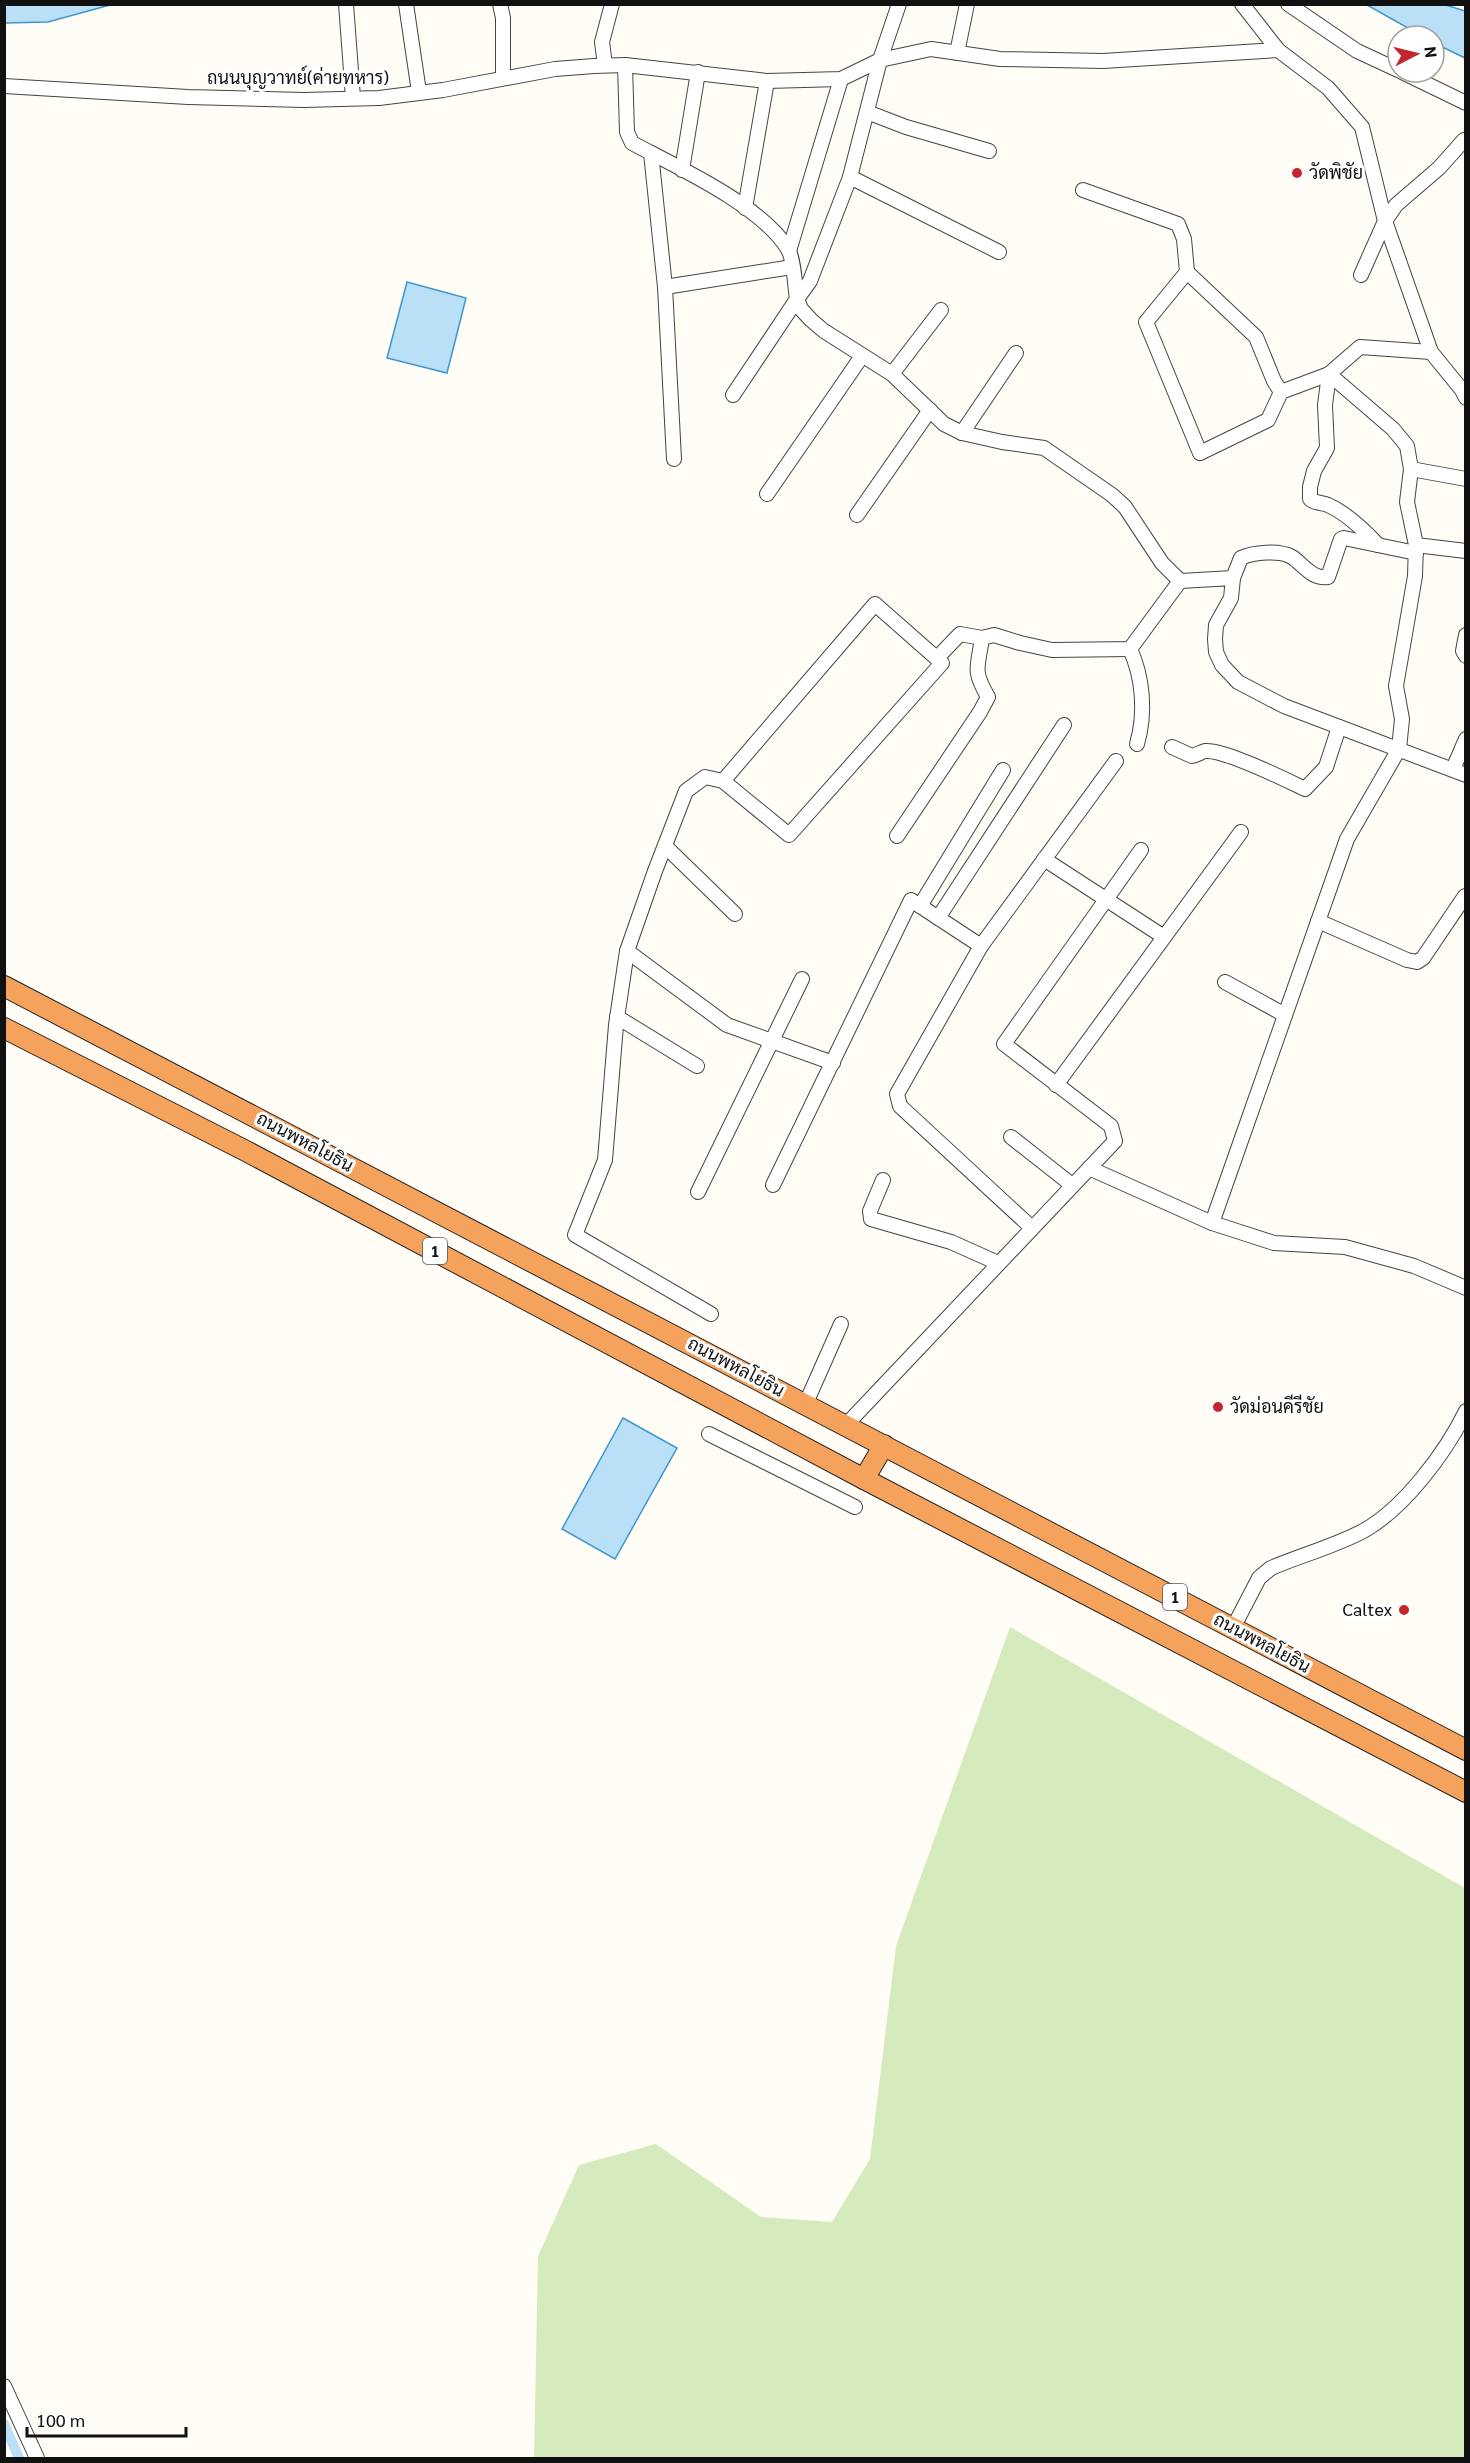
<svg xmlns="http://www.w3.org/2000/svg" width="1470" height="2463" font-family="Georgia,Sarabun,serif">
	<rect width="100%" height="100%" fill="#fffdf5"/>
	<path fill="#d5ebbd" d="M 1010,1627 L 1465,1888 L 1465,2458 L 534,2458 L 538,2256 L 579,2165 L 656,2144 L 761,2217 L 832,2222 L 870,2159 L 896,1946 Z"/>
	<g fill="#b9e0f7" stroke="#3f96cf" stroke-width="1.5">
		<path d="M 4,5 L 5,4 L 110,5 L 48,22 L 5,23 Z"/>
		<path d="M 1367,5 L 1446,5 L 1465,11 L 1465,58 L 1434,43 L 1434,36 L 1422,36 Z"/>
		<path d="M 407,282 L 466,298 L 447,373 L 387,358 Z"/>
		<path d="M 623,1418 L 677,1448 L 615,1559 L 562,1529 Z"/>
	</g>
	<g fill="none" stroke-linecap="round" stroke-linejoin="round">
		<path stroke="#b9e0f7" stroke-width="10" d="M 4,2424 L 19,2458"/>
		<g stroke="#444" stroke-width="16">
			<g id="minor">
				<path d="M 346,4 L 353,98"/>
				<path d="M 406,4 L 419,92"/>
				<path d="M 500,4 L 503,18 L 503,78"/>
				<path d="M 899,4 L 880,60 L 850,177 L 810,281 L 797,299 L 801,309 L 811,320 L 824,331 L 892,374 L 944,424 L 962,433 L 1002,442 L 1044,448 L 1112,495 L 1125,507 L 1162,563 L 1180,581 L 1233,578 L 1231,598 L 1216,625 L 1215,639 L 1216,652 L 1222,665 L 1238,682 L 1284,706 L 1466,775"/>
				<path d="M 1242,4 L 1278,50 L 1328,88 L 1362,127 L 1385,221 L 1431,352 L 1462,390 L 1466,398"/>
				<path d="M 1288,4 L 1357,51 L 1398,70"/>
				<path d="M 957,53 L 967,4"/>
				<path d="M 605,65 L 602,42 L 612,4"/>
				<path d="M 625,65 L 627,132 L 632,143 C 677,167 761,205 788,249 C 794,259 795,287 797,299 L 733,395"/>
				<path d="M 1402,72 L 1466,103"/>
				<path d="M 4,86 L 188,97 L 304,100 L 379,98 L 443,90 L 555,69 L 594,66 L 625,65 L 767,81 L 841,79 L 880,60 L 931,49 L 1000,59 L 1103,61 L 1278,50"/>
				<path d="M 867,112 L 906,127 L 989,151"/>
				<path d="M 651,153 L 665,287 L 674,459"/>
				<path d="M 682,170 L 698,72"/>
				<path d="M 850,177 L 999,252"/>
				<path d="M 1083,190 L 1178,224 L 1184,239 L 1187,272"/>
				<path d="M 745,208 L 767,81"/>
				<path d="M 789,251 L 841,79"/>
				<path d="M 1361,275 L 1385,221 L 1396,205 L 1439,168 L 1464,140 L 1466,142"/>
				<path d="M 665,287 L 792,267"/>
				<path d="M 892,374 L 941,310"/>
				<path d="M 1329,374 L 1325,405 L 1327,448 L 1314,471 L 1310,487 L 1310,499 C 1316,504 1322,502 1328,505 C 1346,513 1365,531 1378,545"/>
				<path d="M 1281,392 L 1274,381 L 1256,337 L 1187,272 L 1146,322 L 1200,453 L 1268,420 L 1281,392 L 1329,374 L 1360,347 L 1431,352"/>
				<path d="M 962,433 L 1016,353"/>
				<path d="M 1411,469 L 1466,479"/>
				<path d="M 767,494 L 862,356"/>
				<path d="M 857,515 L 930,410"/>
				<path d="M 1416,545 L 1466,551"/>
				<path d="M 1233,578 L 1241,558 C 1253,552 1280,550 1292,557 C 1304,565 1311,579 1328,577 L 1341,539 L 1344,538 L 1416,553"/>
				<path d="M 1466,635 L 1463,651 L 1466,656"/>
				<path d="M 1130,649 C 1143,677 1146,713 1137,744"/>
				<path d="M 937,658 L 960,634 L 982,638 L 994,635 L 1020,643 L 1052,650 L 1130,649 L 1180,581"/>
				<path d="M 1172,747 L 1192,756 C 1197,755 1201,752 1205,751 C 1224,749 1286,780 1305,789 L 1326,767 L 1339,727"/>
				<path d="M 1453,769 L 1466,739"/>
				<path d="M 897,836 L 980,712 L 988,697 C 972,669 978,668 982,638"/>
				<path d="M 665,846 L 735,914"/>
				<path d="M 1044,859 L 1164,937"/>
				<path d="M 920,906 L 1003,770"/>
				<path d="M 938,918 L 1064,725"/>
				<path d="M 1318,921 L 1407,960 L 1417,962 L 1423,958 L 1465,896"/>
				<path d="M 627,951 L 727,1025 L 833,1063"/>
				<path d="M 1225,982 L 1285,1015"/>
				<path d="M 617,1017 L 697,1066"/>
				<path d="M 1056,1085 L 1241,832"/>
				<path d="M 1011,1137 L 1072,1185"/>
				<path d="M 1089,1168 L 1212,1223 L 1274,1243 L 1345,1247 L 1414,1266 L 1466,1288"/>
				<path d="M 883,1180 L 870,1211 L 871,1219 L 951,1242 L 998,1263"/>
				<path d="M 773,1185 L 911,900 L 981,946"/>
				<path d="M 698,1192 L 802,979"/>
				<path d="M 1212,1223 L 1347,839 L 1399,749 L 1402,719 L 1396,686 L 1415,576 L 1416,545 L 1407,502 L 1411,469 L 1407,446 L 1393,429 L 1329,374"/>
				<path d="M 1032,1228 L 900,1106 L 897,1094 L 981,946 L 1116,761"/>
				<path d="M 711,1314 L 575,1235 L 605,1160 L 616,1025 L 627,951 L 655,871 L 686,791 L 705,777 L 723,781 L 789,835 L 942,663 L 875,604 L 723,781"/>
				<path d="M 806,1403 L 841,1324"/>
				<path d="M 846,1425 L 1115,1141 L 1111,1126 L 1004,1044 L 1141,850"/>
				<path d="M 709,1434 L 855,1507"/>
				<path d="M 1233,1628 L 1259,1578 L 1271,1568 C 1301,1555 1336,1546 1365,1530 C 1405,1507 1446,1452 1466,1411"/>
				<path d="M 4,2386 L 37,2458"/>
			</g>
		</g>
		<g stroke="#222" stroke-width="22">
			<g id="highway">
				<path d="M 4,986 L 1466,1750"/>
				<path d="M 4,1028 L 246,1151 L 864,1479 L 1466,1792"/>
				<path d="M 864,1479 L 884,1445"/>
			</g>
		</g>
		<use href="#minor" stroke="#fff" stroke-width="14"/>
		<use href="#highway" stroke="#f5a25d" stroke-width="20"/>
	</g>
	<g fill="#c4262e" stroke="#fff" stroke-width="2">
		<circle cx="1297" cy="173" r="6"/>
		<circle cx="1218" cy="1407" r="6"/>
		<circle cx="1404" cy="1610" r="6"/>
	</g>
	<g text-anchor="middle" stroke-width="6" stroke-linejoin="round" paint-order="stroke">
		<g fill="#fff" stroke="#585858" stroke-width="1.5">
			<rect x="423" y="1238" width="24" height="26" rx="4.5"/>
			<rect x="1163" y="1584" width="24" height="26" rx="4.5"/>
		</g>
		<g font-size="16" font-weight="bold" fill="#111">
			<text x="435" y="1257">1</text>
			<text x="1175" y="1603">1</text>
		</g>
		<g font-size="18" fill="#111" stroke="#fff">
			<text x="298" y="84">ถนนบุญวาทย์(ค่ายทหาร)</text>
			<text transform="translate(305 1142) rotate(28)" y="6">ถนนพหลโยธิน</text>
			<text transform="translate(736 1367) rotate(28)" y="6">ถนนพหลโยธิน</text>
			<text transform="translate(1262 1643) rotate(28)" y="6">ถนนพหลโยธิน</text>
		</g>
		<g font-size="18" fill="#111" stroke="#fff" text-anchor="start">
			<text x="1309" y="179">วัดพิชัย</text>
			<text x="1230" y="1413">วัดม่อนคีรีชัย</text>
			<text x="1392" y="1616" text-anchor="end">Caltex</text>
		</g>
	</g>
	<rect width="1470" height="2463" fill="none" stroke="#111111" stroke-width="12"/>
	<g transform="translate(1416 54) rotate(83)"><circle r="28" fill="#ffffff" stroke="#a0a0a0" stroke-width="1.5"/>
	<path d="M0-4.5L10 22L0 15L-10 22Z" fill="#c4262e"/>
	<text y="-9" font-size="16" font-weight="bold" text-anchor="middle" fill="#111111">N</text>
	</g>
	<path d="M27 2427v9h159v-9" fill="none" stroke="#111111" stroke-width="3"/>
	<text x="36" y="2427" font-size="18" fill="#111111" stroke="#ffffff" stroke-width="4.5" paint-order="stroke">100 m</text>
</svg>
